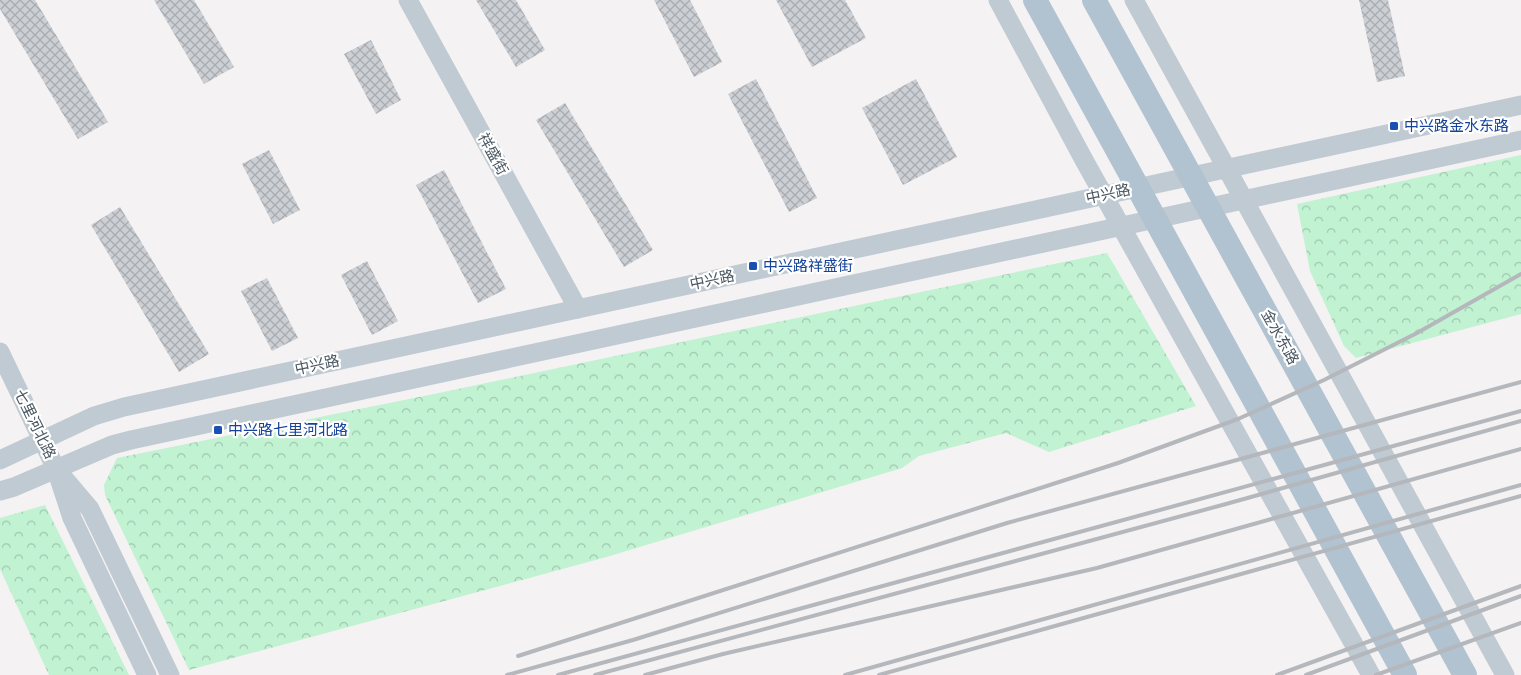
<svg xmlns="http://www.w3.org/2000/svg" width="1521" height="675" font-family="'Work Sans','Noto Sans SC',sans-serif">
	<defs>
		<pattern id="forest-crowns" width="20" height="18" patternUnits="userSpaceOnUse" patternTransform="scale(1.25)"><rect width="20" height="18" fill="#c1f2d2"/><path d="M2 6a3 3 0 1 1 6 0M12 15a3 3 0 1 1 6 0" fill="none" stroke="#9fc7ae"/></pattern>
		<pattern id="building-cross-hatch" width="8" height="8" patternUnits="userSpaceOnUse" patternTransform="scale(1.25)"><rect width="8" height="8" fill="#cccfd4"/><path d="M0 0l8 8M0 8l8-8" fill="none" stroke="#a8abaf"/></pattern>
	</defs>
	<rect width="100%" height="100%" fill="#f4f2f2"/>
	<g fill="url(#forest-crowns)">
		<path d="M 1521,155 L 1521,314 L 1356,358 L 1344,346 L 1310,271 L 1297,204 Z"/>
		<path d="M 1107,253 L 1196,406 L 1049,452 L 1006,433 L 919,456 L 902,468 L 603,558 L 189,670 L 105,495 L 104,485 L 117,458 L 434,394 Z"/>
		<path d="M 45,505 L 129,675 L 49,675 L 0,569 L 0,518 Z"/>
	</g>
	<g fill="url(#building-cross-hatch)">
		<path d="M 0,0 L 35,0 L 108,122 L 78,139 L 0,9 Z"/>
		<path d="M 154,0 L 194,0 L 234,67 L 204,84 Z"/>
		<path d="M 476,0 L 516,0 L 545,50 L 516,67 Z"/>
		<path d="M 654,0 L 690,0 L 722,62 L 694,77 Z"/>
		<path d="M 776,0 L 845,0 L 866,38 L 812,67 Z"/>
		<path d="M 1359,0 L 1388,0 L 1405,76 L 1377,82 Z"/>
		<path d="M 371,40 L 401,100 L 376,114 L 344,54 Z"/>
		<path d="M 756,79 L 817,198 L 789,212 L 728,94 Z"/>
		<path d="M 916,79 L 957,157 L 903,185 L 862,108 Z"/>
		<path d="M 565,103 L 653,250 L 624,267 L 536,120 Z"/>
		<path d="M 269,150 L 300,210 L 273,224 L 242,164 Z"/>
		<path d="M 444,170 L 506,289 L 478,303 L 416,185 Z"/>
		<path d="M 120,207 L 209,354 L 179,372 L 91,225 Z"/>
		<path d="M 367,261 L 398,321 L 372,335 L 341,275 Z"/>
		<path d="M 267,278 L 298,338 L 272,351 L 241,291 Z"/>
	</g>
	<g fill="none" stroke-linecap="round" stroke-linejoin="round">
		<g stroke="#c0cad2" stroke-width="19">
			<path d="M 408,0 L 578,309"/>
			<path d="M 998,0 L 1084,160 L 1371,675"/>
			<path d="M 1134,0 L 1505,675"/>
			<path d="M 0,352 L 56,469 L 72,518 L 147,675"/>
			<path d="M 0,460 L 94,416 L 124,407 L 1521,105"/>
			<path d="M 62,476 L 90,509 L 170,675"/>
			<path d="M 0,491 L 14,487 L 112,445 L 131,440 L 1521,140"/>
		</g>
		<g stroke="#b1c2d1" stroke-width="24">
			<path d="M 1035,0 L 1405,675"/>
			<path d="M 1094,0 L 1465,675"/>
		</g>
		<g stroke="#b4b7bc" stroke-width="4">
			<path d="M 518,656 L 1118,463 L 1238,419 L 1324,380 L 1417,333 L 1521,274"/>
			<path d="M 507,675 L 633,640 L 1007,523 L 1521,382"/>
			<path d="M 558,675 L 1521,411"/>
			<path d="M 595,675 L 1226,504 L 1521,421"/>
			<path d="M 645,675 L 723,654 L 1097,568 L 1521,449"/>
			<path d="M 845,675 L 1521,485"/>
			<path d="M 879,675 L 1521,496"/>
			<path d="M 1277,675 L 1521,586"/>
			<path d="M 1306,675 L 1521,596"/>
			<path d="M 1376,675 L 1521,623"/>
		</g>
	</g>
	<g fill="#1a4fb4" stroke="#fff" stroke-width="2">
		<rect x="1389" y="121" width="10" height="10" rx="2.5"/>
		<rect x="748" y="261" width="10" height="10" rx="2.5"/>
		<rect x="213" y="425" width="10" height="10" rx="2.5"/>
	</g>
	<g text-anchor="middle" stroke-width="4.5" stroke-linejoin="round" paint-order="stroke">
		<g font-size="15" fill="#164399" stroke="#fff" text-anchor="start">
			<text x="1404" y="131">中兴路金水东路</text>
			<text x="763" y="271">中兴路祥盛街</text>
			<text x="228" y="435">中兴路七里河北路</text>
		</g>
		<g font-size="15" fill="#495661" stroke="#fff">
			<text transform="translate(493 154) rotate(61)" y="5">祥盛街</text>
			<text transform="translate(1108 194) rotate(-12)" y="5">中兴路</text>
			<text transform="translate(712 280) rotate(-12)" y="5">中兴路</text>
			<text transform="translate(1280 337) rotate(61)" y="5">金水东路</text>
			<text transform="translate(317 365) rotate(-12)" y="5">中兴路</text>
			<text transform="translate(35 424) rotate(64)" y="5">七里河北路</text>
		</g>
	</g>
</svg>
